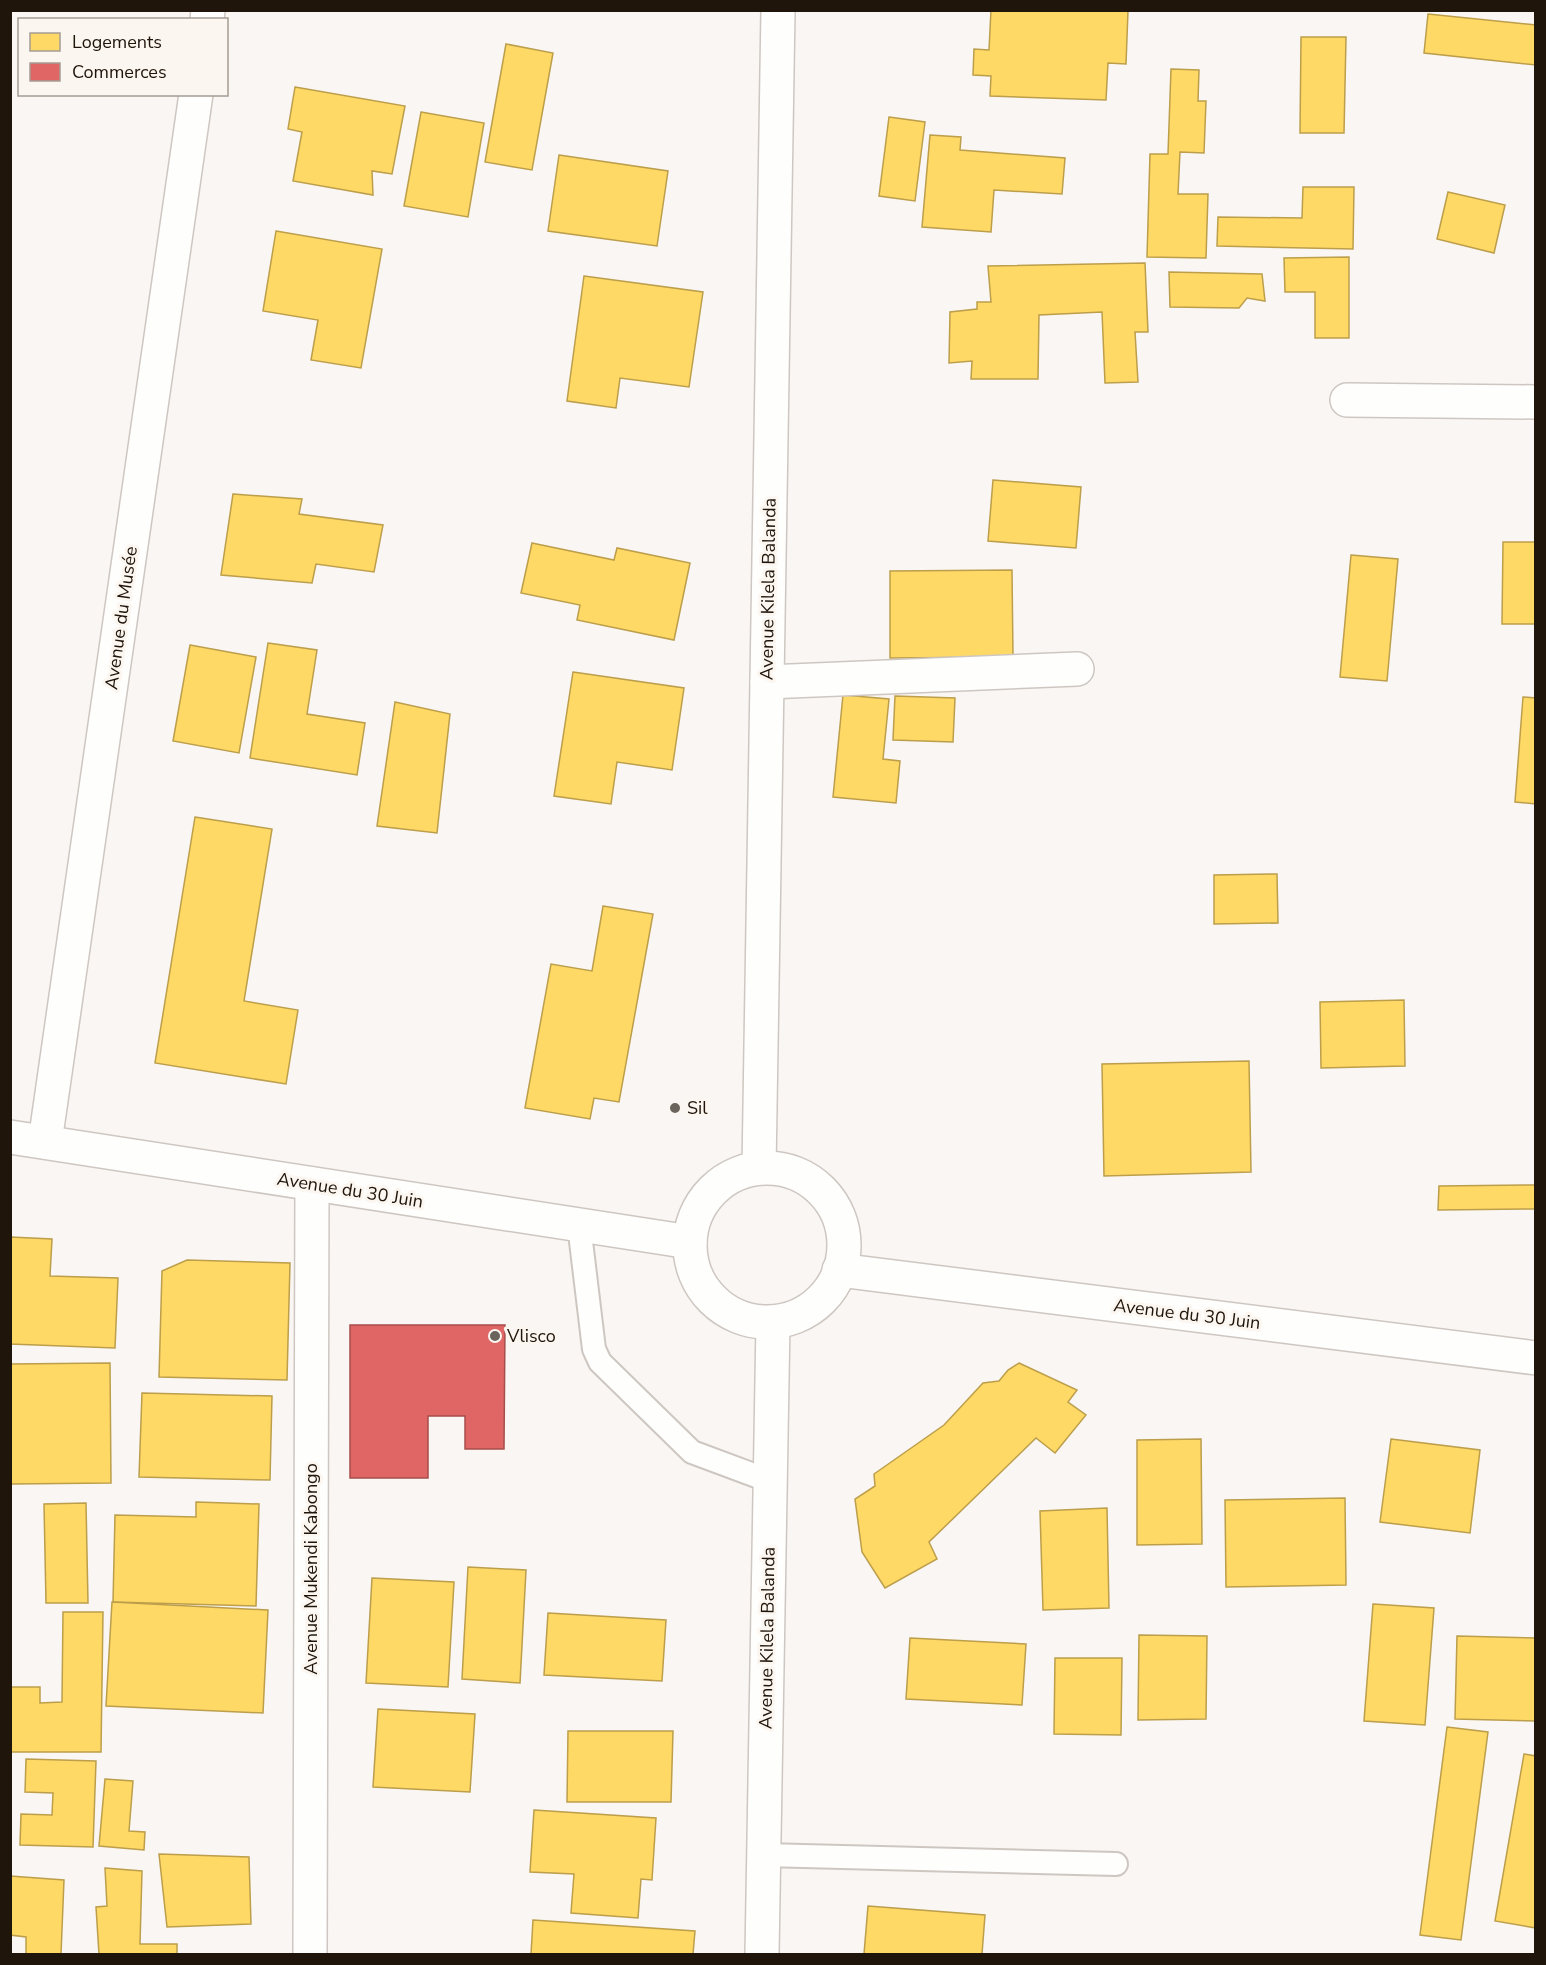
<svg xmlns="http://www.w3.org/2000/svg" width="1546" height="1965" font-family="'Nunito Sans',sans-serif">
	<rect width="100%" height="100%" fill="#f9f6f3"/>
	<g fill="#ffd966" stroke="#bc9e4b" stroke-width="1.5">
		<path d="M 991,10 L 1128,11 L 1126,64 L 1108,63 L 1106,100 L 990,96 L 991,76 L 973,75 L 974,49 L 989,50 Z"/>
		<path d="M 1428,14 L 1536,25 L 1536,65 L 1424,53 Z"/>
		<path d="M 1301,37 L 1346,37 L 1344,133 L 1300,133 Z"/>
		<path d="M 506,44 L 553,53 L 532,170 L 485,162 Z"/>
		<path d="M 1171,69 L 1199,70 L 1198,101 L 1206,101 L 1204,153 L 1180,152 L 1178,194 L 1208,194 L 1206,258 L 1147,257 L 1150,154 L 1168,154 Z"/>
		<path d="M 295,87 L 405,106 L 392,174 L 372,171 L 373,195 L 293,181 L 302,132 L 288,129 Z"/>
		<path d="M 421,112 L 484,123 L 468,217 L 404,206 Z"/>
		<path d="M 889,117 L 925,122 L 915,201 L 879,196 Z"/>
		<path d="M 930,135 L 961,137 L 960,150 L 1065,158 L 1062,194 L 994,190 L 991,232 L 922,227 Z"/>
		<path d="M 559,155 L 668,171 L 657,246 L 548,231 Z"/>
		<path d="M 1303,187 L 1354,187 L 1353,249 L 1217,246 L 1218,217 L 1302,218 Z"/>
		<path d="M 1448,192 L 1505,205 L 1494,253 L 1437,239 Z"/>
		<path d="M 276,231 L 382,249 L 361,368 L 311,360 L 318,320 L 263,311 Z"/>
		<path d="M 1349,257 L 1349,338 L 1315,338 L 1315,292 L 1285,292 L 1284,258 Z"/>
		<path d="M 1145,263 L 1148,332 L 1135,332 L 1138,382 L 1105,383 L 1102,312 L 1039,315 L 1038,379 L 971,379 L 972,361 L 949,363 L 950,312 L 977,309 L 977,302 L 991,302 L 988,266 Z"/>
		<path d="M 1169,272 L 1262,274 L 1265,301 L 1247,298 L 1239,308 L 1170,307 Z"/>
		<path d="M 584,276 L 703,292 L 689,387 L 620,378 L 616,408 L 567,401 Z"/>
		<path d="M 993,480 L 1081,487 L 1076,548 L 988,541 Z"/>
		<path d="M 233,494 L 302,499 L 299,514 L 383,525 L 374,572 L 316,564 L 312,583 L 221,575 Z"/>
		<path d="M 1503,542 L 1536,542 L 1536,624 L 1502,624 Z"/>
		<path d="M 532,543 L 614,560 L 617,548 L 690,563 L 674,640 L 577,620 L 580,605 L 521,593 Z"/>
		<path d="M 1351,555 L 1398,559 L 1387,681 L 1340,677 Z"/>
		<path d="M 1012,570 L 1013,657 L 890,658 L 890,571 Z"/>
		<path d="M 268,643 L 317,650 L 307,714 L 365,723 L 357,775 L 250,758 Z"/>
		<path d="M 190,645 L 256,657 L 239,753 L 173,741 Z"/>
		<path d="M 573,672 L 684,688 L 672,770 L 617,762 L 611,804 L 554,796 Z"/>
		<path d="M 843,695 L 889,699 L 883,759 L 900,761 L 896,803 L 833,797 Z"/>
		<path d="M 895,696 L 955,698 L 953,742 L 893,740 Z"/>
		<path d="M 1523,697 L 1536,698 L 1536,804 L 1515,802 Z"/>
		<path d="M 395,702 L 450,714 L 437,833 L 377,826 Z"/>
		<path d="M 195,817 L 272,829 L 244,1001 L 298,1010 L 286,1084 L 155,1063 Z"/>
		<path d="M 1277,874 L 1278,923 L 1214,924 L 1214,875 Z"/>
		<path d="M 603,906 L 653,914 L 619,1102 L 594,1098 L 590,1119 L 525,1108 L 551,964 L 592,971 Z"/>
		<path d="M 1404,1000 L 1405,1066 L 1321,1068 L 1320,1002 Z"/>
		<path d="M 1249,1061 L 1251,1172 L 1104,1176 L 1102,1064 Z"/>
		<path d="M 1536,1185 L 1536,1209 L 1438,1210 L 1439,1186 Z"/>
		<path d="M 10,1237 L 52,1239 L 50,1276 L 118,1278 L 115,1348 L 10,1344 Z"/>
		<path d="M 187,1260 L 290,1263 L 287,1380 L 159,1377 L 162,1271 Z"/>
		<path d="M 110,1363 L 111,1483 L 10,1484 L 10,1364 Z"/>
		<path d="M 1019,1363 L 1077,1390 L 1068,1402 L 1086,1415 L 1055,1453 L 1036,1438 L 929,1542 L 937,1559 L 885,1588 L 862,1552 L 855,1499 L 875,1486 L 874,1474 L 944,1425 L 983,1383 L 999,1381 L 1008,1370 Z"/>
		<path d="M 142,1393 L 272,1396 L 270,1480 L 139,1477 Z"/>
		<path d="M 1201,1439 L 1202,1544 L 1137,1545 L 1137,1440 Z"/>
		<path d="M 1391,1439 L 1480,1450 L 1470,1533 L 1380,1522 Z"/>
		<path d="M 1345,1498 L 1346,1585 L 1226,1587 L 1225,1500 Z"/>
		<path d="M 196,1502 L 259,1504 L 256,1606 L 113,1602 L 115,1515 L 196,1517 Z"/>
		<path d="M 86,1503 L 88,1603 L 46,1603 L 44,1504 Z"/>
		<path d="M 1107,1508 L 1109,1608 L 1043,1610 L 1040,1511 Z"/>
		<path d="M 468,1567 L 526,1570 L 520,1683 L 462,1679 Z"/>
		<path d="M 372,1578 L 454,1582 L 448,1687 L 366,1683 Z"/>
		<path d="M 112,1602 L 268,1610 L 263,1713 L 106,1706 Z"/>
		<path d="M 1373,1604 L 1434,1608 L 1425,1725 L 1364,1721 Z"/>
		<path d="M 63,1612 L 103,1612 L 101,1752 L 10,1752 L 10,1687 L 40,1687 L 40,1703 L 62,1702 Z"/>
		<path d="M 548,1613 L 666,1620 L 662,1681 L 544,1675 Z"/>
		<path d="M 1139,1635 L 1207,1636 L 1206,1719 L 1138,1720 Z"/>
		<path d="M 1457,1636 L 1536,1638 L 1536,1721 L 1455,1719 Z"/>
		<path d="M 910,1638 L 1026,1644 L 1022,1705 L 906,1699 Z"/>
		<path d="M 1055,1658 L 1122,1658 L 1121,1735 L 1054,1734 Z"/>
		<path d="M 378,1709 L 475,1714 L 470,1792 L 373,1787 Z"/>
		<path d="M 1447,1727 L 1488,1732 L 1461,1940 L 1420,1935 Z"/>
		<path d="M 568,1731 L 673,1731 L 671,1802 L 567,1802 Z"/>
		<path d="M 1524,1754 L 1536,1756 L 1536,1928 L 1495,1921 Z"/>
		<path d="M 26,1759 L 96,1761 L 93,1847 L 20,1845 L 21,1814 L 52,1815 L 53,1793 L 25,1792 Z"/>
		<path d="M 105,1779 L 133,1781 L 129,1831 L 145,1832 L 144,1850 L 99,1846 Z"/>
		<path d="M 534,1810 L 656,1818 L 652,1880 L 641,1879 L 638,1918 L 571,1913 L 574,1874 L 530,1872 Z"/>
		<path d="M 159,1854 L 249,1857 L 251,1924 L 167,1927 Z"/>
		<path d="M 105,1868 L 142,1871 L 140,1944 L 177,1944 L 177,1954 L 99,1954 L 96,1907 L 107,1906 Z"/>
		<path d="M 10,1876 L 64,1880 L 61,1954 L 26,1954 L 26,1937 L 10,1935 Z"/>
		<path d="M 868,1906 L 985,1915 L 982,1954 L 864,1954 Z"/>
		<path d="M 533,1920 L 695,1931 L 693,1954 L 531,1954 Z"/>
	</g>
	<path fill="#e06666" stroke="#a64e4b" stroke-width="1.5" d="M 350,1325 L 505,1325 L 504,1449 L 465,1449 L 465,1416 L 428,1416 L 428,1478 L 350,1478 Z"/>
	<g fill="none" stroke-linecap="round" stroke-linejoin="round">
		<g stroke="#cec7c1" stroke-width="26">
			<g id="service">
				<path d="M 579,1225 L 594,1349 L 600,1362 L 692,1452 L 770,1481"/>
				<path d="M 764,1855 L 1116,1864"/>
			</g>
		</g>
		<g stroke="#cec7c1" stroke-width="36">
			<g id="minor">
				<path d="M 207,20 L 208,10"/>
				<path d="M 1347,400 L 1536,402"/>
				<path d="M 767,682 L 1077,669"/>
				<path d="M 45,1142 L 196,94"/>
				<path d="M 310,1954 L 312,1184"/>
			</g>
		</g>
		<g stroke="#cec7c1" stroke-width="36">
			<g id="tertiary">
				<path d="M 10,1137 L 690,1242"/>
				<path d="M 839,1270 L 1536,1358"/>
			</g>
		</g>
		<g stroke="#cec7c1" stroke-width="36">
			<g id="secondary">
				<path d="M 759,1168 L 778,10"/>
				<circle cx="767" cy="1245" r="77"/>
				<path d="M 762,1954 L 773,1322"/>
			</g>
		</g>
		<use href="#service" stroke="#fefefd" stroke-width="22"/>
		<use href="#minor" stroke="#fefefd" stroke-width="33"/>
		<use href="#tertiary" stroke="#fefefd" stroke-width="33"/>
		<use href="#secondary" stroke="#fefefd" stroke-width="33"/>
	</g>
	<g fill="#6b645c" stroke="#fcf6f0" stroke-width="2">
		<circle cx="675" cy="1108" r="6"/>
		<circle cx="495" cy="1336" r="6"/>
	</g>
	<g text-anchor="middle" stroke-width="6" stroke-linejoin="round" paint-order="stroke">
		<g font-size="18" fill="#1f150b" stroke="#fcf6f0">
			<text transform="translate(768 589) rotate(-89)" y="6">Avenue Kilela Balanda</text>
			<text transform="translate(121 618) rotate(-82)" y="6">Avenue du Musée</text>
			<text transform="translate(350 1190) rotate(9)" y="6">Avenue du 30 Juin</text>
			<text transform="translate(1187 1314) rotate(7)" y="6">Avenue du 30 Juin</text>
			<text transform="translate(311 1569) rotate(-90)" y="6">Avenue Mukendi Kabongo</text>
			<text transform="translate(767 1638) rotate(-89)" y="6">Avenue Kilela Balanda</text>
		</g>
		<g font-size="18" fill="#1f150b" stroke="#fcf6f0" text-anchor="start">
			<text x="687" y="1114">Sil</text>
			<text x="507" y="1342">Vlisco</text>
		</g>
	</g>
	<rect width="1546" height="1965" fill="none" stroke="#1f150b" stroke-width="24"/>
	<rect x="18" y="18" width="210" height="78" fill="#fcf6f0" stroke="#a49c94" stroke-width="1.5"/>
	<rect x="30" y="33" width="30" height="18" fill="#ffd966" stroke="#a49c94" stroke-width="1.5"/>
	<text x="72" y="48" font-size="18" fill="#1f150b">Logements</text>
	<rect x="30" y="63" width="30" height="18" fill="#e06666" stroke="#a49c94" stroke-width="1.5"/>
	<text x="72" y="78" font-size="18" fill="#1f150b">Commerces</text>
</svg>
